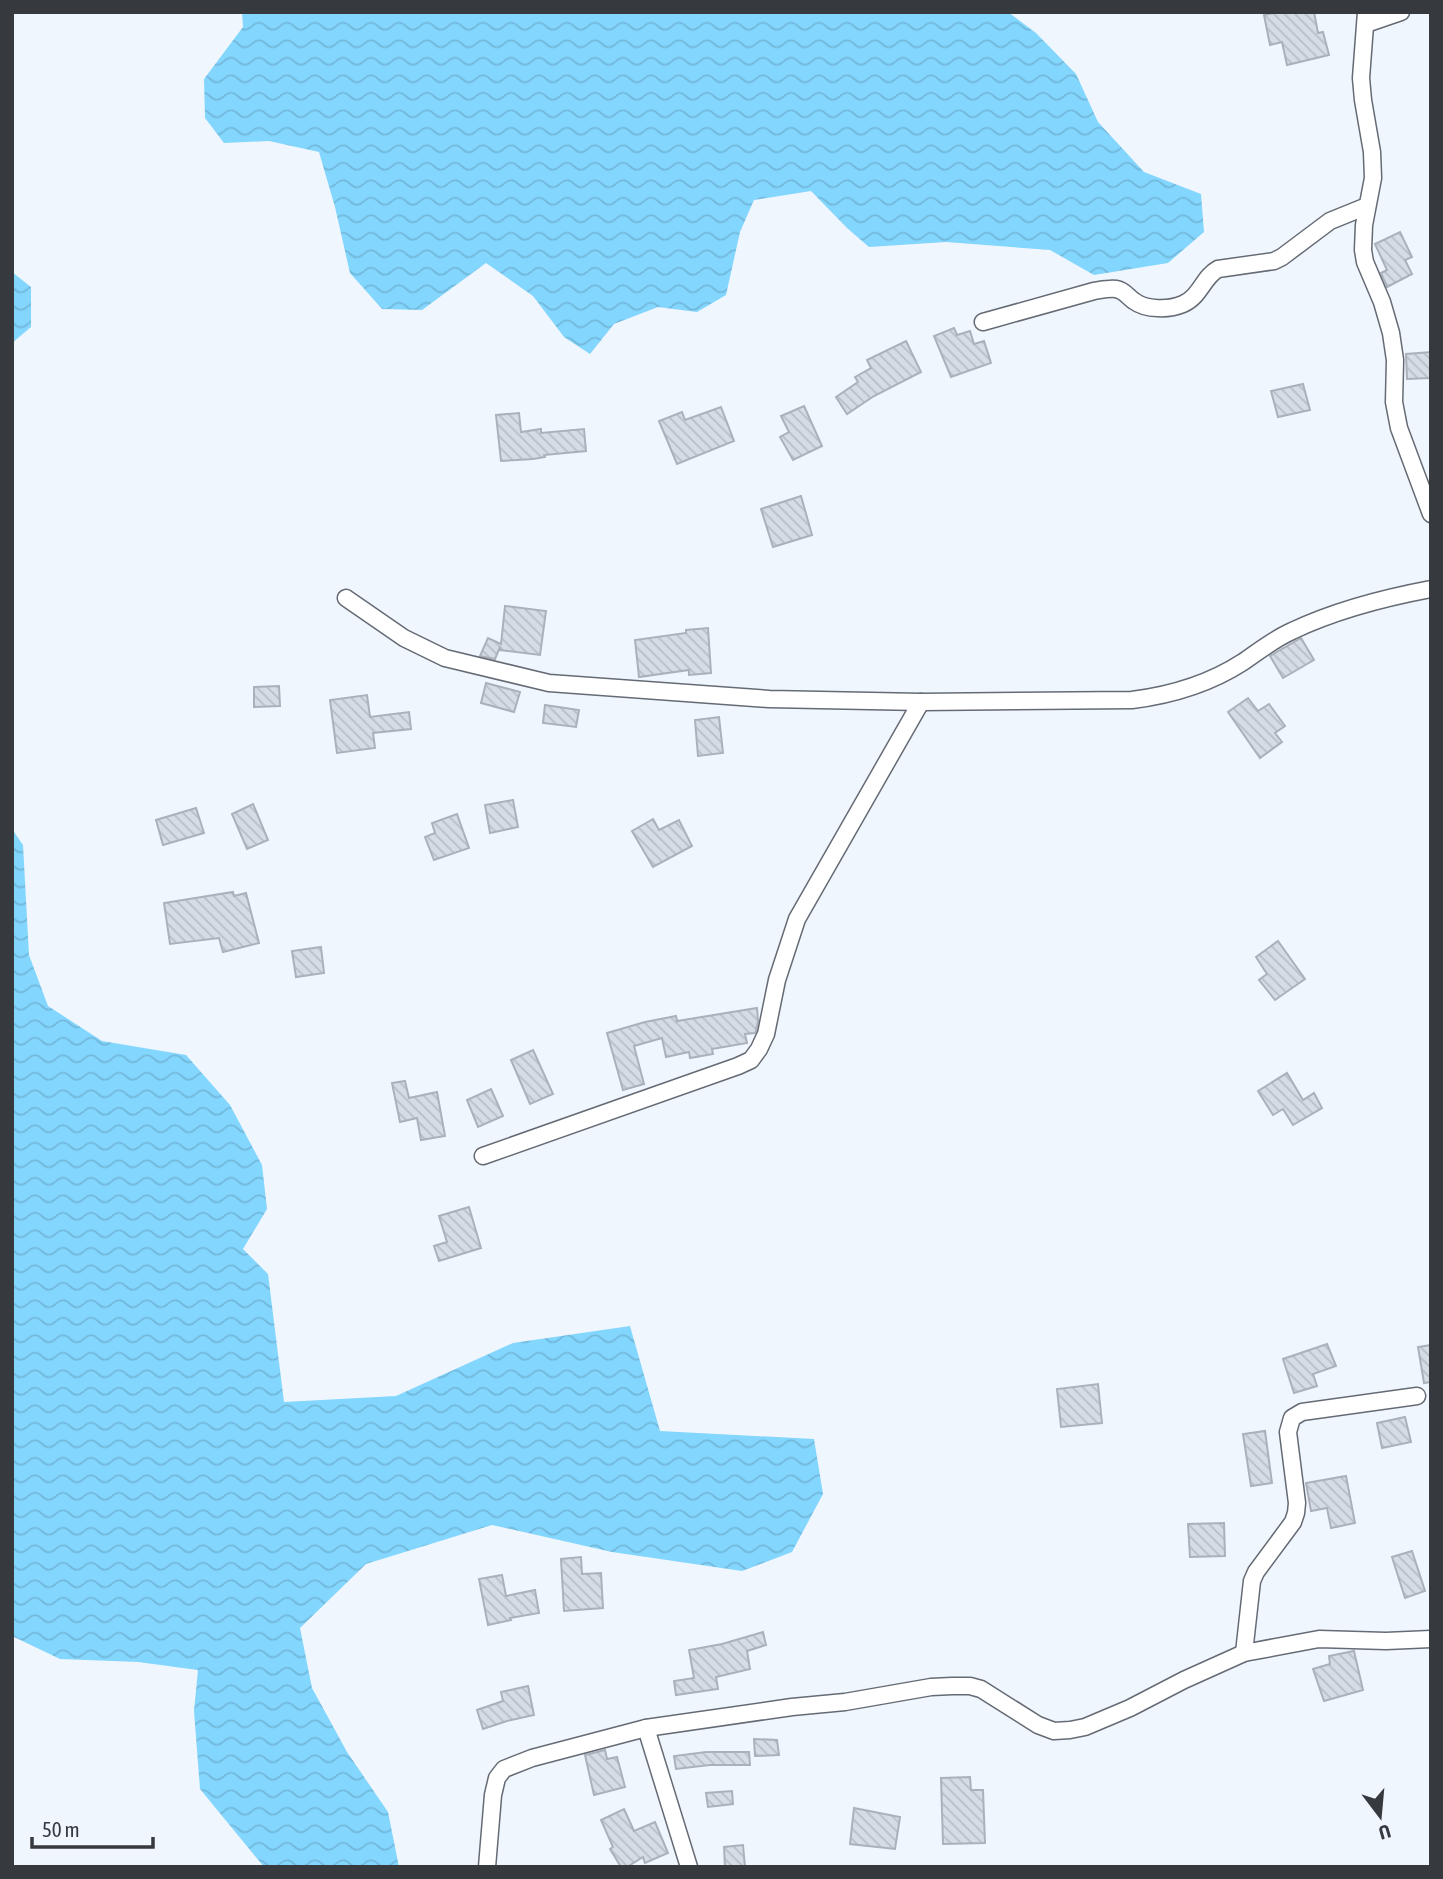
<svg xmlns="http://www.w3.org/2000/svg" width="1443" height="1879" font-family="'Asap Condensed',sans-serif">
	<defs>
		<pattern id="water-waves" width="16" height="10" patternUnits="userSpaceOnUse" patternTransform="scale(1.75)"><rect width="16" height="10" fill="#83d6fe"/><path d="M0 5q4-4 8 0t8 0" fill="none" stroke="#72b8db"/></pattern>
		<pattern id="building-back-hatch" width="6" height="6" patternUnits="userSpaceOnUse" patternTransform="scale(1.75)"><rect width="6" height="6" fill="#d5dce6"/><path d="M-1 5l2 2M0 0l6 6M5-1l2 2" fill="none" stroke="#b7bec6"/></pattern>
	</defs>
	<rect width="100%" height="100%" fill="#f0f6fd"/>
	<g fill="url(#water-waves)">
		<path d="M 242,12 L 1008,12 L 1036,33 L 1076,74 L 1098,122 L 1144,172 L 1201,194 L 1204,232 L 1168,263 L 1094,275 L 1050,250 L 946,242 L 869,247 L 847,228 L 811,191 L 754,200 L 740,232 L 726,295 L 697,312 L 658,307 L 614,324 L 590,354 L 564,337 L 533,296 L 486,263 L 422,310 L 382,309 L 350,273 L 335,207 L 319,152 L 269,141 L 224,143 L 205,118 L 204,79 L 243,27 Z"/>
		<path d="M 12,272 L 31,287 L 31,327 L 12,343 Z"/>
		<path d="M 12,829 L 23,845 L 29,955 L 48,1006 L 102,1041 L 186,1055 L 230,1105 L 262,1165 L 267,1209 L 243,1249 L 268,1274 L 284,1402 L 396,1396 L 513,1343 L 630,1326 L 660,1431 L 814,1439 L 823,1494 L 792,1552 L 742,1571 L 612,1552 L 492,1525 L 366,1564 L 300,1628 L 312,1688 L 347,1752 L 388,1812 L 399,1867 L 264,1867 L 200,1789 L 194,1711 L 198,1670 L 138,1662 L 60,1659 L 12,1636 Z"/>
	</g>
	<g fill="url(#building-back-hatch)" stroke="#aab1ba" stroke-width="2">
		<path d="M 1278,12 L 1314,12 L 1318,33 L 1323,32 L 1329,55 L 1287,65 L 1282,42 L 1270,45 L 1264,15 Z"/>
		<path d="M 1400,232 L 1412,257 L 1405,260 L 1412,274 L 1387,287 L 1381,273 L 1387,270 L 1375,244 Z"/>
		<path d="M 954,328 L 957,335 L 970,331 L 974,344 L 984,341 L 991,363 L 951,377 L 934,336 Z"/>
		<path d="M 906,341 L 921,372 L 874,396 L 847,414 L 836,397 L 858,382 L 855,377 L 871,368 L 867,360 Z"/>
		<path d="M 1431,352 L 1431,378 L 1407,379 L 1406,354 Z"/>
		<path d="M 1303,384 L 1310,410 L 1278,417 L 1271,391 Z"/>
		<path d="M 804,406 L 822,446 L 793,460 L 780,437 L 789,432 L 781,416 Z"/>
		<path d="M 721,407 L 734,441 L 677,464 L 659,421 L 682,412 L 685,420 Z"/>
		<path d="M 519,413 L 521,432 L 541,429 L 541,433 L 584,429 L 586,451 L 544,455 L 545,457 L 533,459 L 501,461 L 496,415 Z"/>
		<path d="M 801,496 L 812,535 L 773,547 L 761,509 Z"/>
		<path d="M 505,606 L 546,611 L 540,655 L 500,650 L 500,647 L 495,659 L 480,656 L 488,638 L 501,644 Z"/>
		<path d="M 708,628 L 711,673 L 689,675 L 689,670 L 639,677 L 635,640 L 686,633 L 686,630 Z"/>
		<path d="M 1301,638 L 1314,660 L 1283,678 L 1270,656 Z"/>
		<path d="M 486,683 L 520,692 L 514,712 L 481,703 Z"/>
		<path d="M 279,686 L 280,706 L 254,707 L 254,687 Z"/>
		<path d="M 367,695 L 370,717 L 409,712 L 411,729 L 373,733 L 375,748 L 337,753 L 330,700 Z"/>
		<path d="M 1248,698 L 1258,711 L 1269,704 L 1285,726 L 1275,733 L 1282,742 L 1260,758 L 1228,712 Z"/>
		<path d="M 545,705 L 579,710 L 576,727 L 543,723 Z"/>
		<path d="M 719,717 L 723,753 L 698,756 L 695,720 Z"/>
		<path d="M 513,800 L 518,827 L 490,833 L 485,805 Z"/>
		<path d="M 253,804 L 268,840 L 247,849 L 232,814 Z"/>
		<path d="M 196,808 L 204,833 L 163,845 L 156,820 Z"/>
		<path d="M 457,814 L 469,848 L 434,860 L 425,837 L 435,833 L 432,823 Z"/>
		<path d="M 653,819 L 659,830 L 679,820 L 692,846 L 653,867 L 632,831 Z"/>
		<path d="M 233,892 L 234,896 L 246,893 L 259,943 L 223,952 L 219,938 L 170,944 L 164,903 Z"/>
		<path d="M 1278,941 L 1305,979 L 1275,1000 L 1259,980 L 1267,974 L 1256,957 Z"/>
		<path d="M 321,947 L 324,973 L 296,977 L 292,951 Z"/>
		<path d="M 757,1008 L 758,1021 L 756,1031 L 755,1033 L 745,1034 L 747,1043 L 712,1049 L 713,1054 L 690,1058 L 689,1052 L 666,1057 L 662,1038 L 634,1046 L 644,1084 L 623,1090 L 607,1033 L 645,1022 L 676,1016 L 677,1021 Z"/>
		<path d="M 533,1050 L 553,1094 L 530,1104 L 511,1060 Z"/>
		<path d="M 1287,1073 L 1303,1100 L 1314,1093 L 1322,1108 L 1293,1125 L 1283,1109 L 1273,1115 L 1258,1091 Z"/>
		<path d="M 405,1081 L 409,1098 L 437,1092 L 445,1136 L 421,1140 L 417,1118 L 400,1122 L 392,1083 Z"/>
		<path d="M 491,1089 L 503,1116 L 478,1127 L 467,1100 Z"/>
		<path d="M 469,1207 L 481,1248 L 439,1261 L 434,1246 L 447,1242 L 439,1216 Z"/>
		<path d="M 1327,1344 L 1336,1366 L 1313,1374 L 1317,1386 L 1294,1393 L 1283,1359 Z"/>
		<path d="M 1431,1345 L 1431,1382 L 1424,1383 L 1418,1347 Z"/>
		<path d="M 1098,1384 L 1102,1423 L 1061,1427 L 1057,1389 Z"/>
		<path d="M 1405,1417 L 1411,1442 L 1382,1448 L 1377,1423 Z"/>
		<path d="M 1265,1431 L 1272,1483 L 1251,1486 L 1243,1434 Z"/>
		<path d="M 1346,1476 L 1355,1523 L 1331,1528 L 1327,1508 L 1311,1511 L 1306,1483 Z"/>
		<path d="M 1224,1523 L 1225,1556 L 1190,1557 L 1188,1524 Z"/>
		<path d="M 1412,1551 L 1425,1591 L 1405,1598 L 1392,1557 Z"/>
		<path d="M 581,1557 L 582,1574 L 601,1573 L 603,1608 L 564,1611 L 561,1559 Z"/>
		<path d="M 502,1575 L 506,1596 L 535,1590 L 539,1613 L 510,1618 L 511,1620 L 488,1625 L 479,1579 Z"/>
		<path d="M 763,1632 L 766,1645 L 747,1651 L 750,1669 L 716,1677 L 718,1689 L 676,1695 L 674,1681 L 694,1678 L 689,1650 L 722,1644 Z"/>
		<path d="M 1354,1651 L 1363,1690 L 1324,1701 L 1313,1669 L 1330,1664 L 1329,1656 Z"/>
		<path d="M 528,1686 L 534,1715 L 507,1721 L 483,1729 L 477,1710 L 503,1701 L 501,1692 Z"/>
		<path d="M 754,1739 L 777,1740 L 779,1755 L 755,1756 Z"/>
		<path d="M 605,1750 L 607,1759 L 617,1757 L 625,1787 L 594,1795 L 585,1755 Z"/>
		<path d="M 706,1752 L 749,1752 L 750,1765 L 710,1765 L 676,1769 L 674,1756 Z"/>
		<path d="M 970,1777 L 971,1790 L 983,1790 L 985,1843 L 943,1844 L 941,1778 Z"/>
		<path d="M 732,1791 L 733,1804 L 708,1807 L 706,1793 Z"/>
		<path d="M 854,1808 L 900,1817 L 895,1849 L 850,1844 Z"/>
		<path d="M 624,1809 L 634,1831 L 655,1822 L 668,1853 L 645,1863 L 643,1857 L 627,1867 L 621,1867 L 610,1849 L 613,1847 L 601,1820 Z"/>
		<path d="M 743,1845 L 745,1867 L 725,1867 L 724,1847 Z"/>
	</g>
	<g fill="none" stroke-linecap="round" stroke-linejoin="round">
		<g stroke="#656b74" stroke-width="19">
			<g id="minor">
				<path d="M 1366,12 L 1361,78 L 1363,100 L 1372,152 L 1373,178 L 1364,225 L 1363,250 L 1365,262 L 1382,302 L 1391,333 L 1395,360 L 1394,402 L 1399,428 L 1431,514"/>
				<path d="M 1366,24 L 1401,12"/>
				<path d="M 983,322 L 1094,291 C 1101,290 1109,288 1116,289 C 1124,290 1128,297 1134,301 C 1146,310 1169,310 1183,304 C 1201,296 1203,277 1218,269 L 1274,261 L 1282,257 L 1330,221 L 1367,206"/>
				<path d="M 346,598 L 404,638 L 445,658 L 549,683 L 769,699 L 921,702 L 1132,700 C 1172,695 1209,684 1243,662 C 1259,651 1274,639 1292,631 C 1336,610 1383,598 1431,589"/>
				<path d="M 483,1156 L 738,1066 L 751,1060 L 759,1049 L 766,1034 L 777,980 L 797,919 L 921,702"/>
				<path d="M 1244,1653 L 1252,1581 L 1256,1572 L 1293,1522 L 1296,1513 L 1297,1503 L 1288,1432 L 1292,1418 L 1302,1412 L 1417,1396"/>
				<path d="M 646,1728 L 689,1867"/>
				<path d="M 487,1867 L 493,1795 L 497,1778 L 504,1769 L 532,1758 L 646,1728 L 792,1707 L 845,1702 L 931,1687 L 952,1686 L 970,1686 L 981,1689 L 1038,1725 L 1054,1731 L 1070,1730 L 1085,1727 L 1130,1708 L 1184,1680 L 1244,1653 L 1319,1639 L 1386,1641 L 1431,1639"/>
			</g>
		</g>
		<use href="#minor" stroke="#fff" stroke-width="16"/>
	</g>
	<rect width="1443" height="1879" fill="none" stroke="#36393d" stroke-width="28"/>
	<g transform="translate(1380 1816) rotate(164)" stroke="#f0f6fd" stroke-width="5" paint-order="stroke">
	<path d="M0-5L12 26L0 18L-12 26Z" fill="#36393d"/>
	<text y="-10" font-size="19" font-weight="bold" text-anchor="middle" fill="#36393d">U</text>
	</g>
	<path d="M32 1837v10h121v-10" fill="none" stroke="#36393d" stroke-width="3.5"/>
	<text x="42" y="1837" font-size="21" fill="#36393d" stroke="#f0f6fd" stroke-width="5" paint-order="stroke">50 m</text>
</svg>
